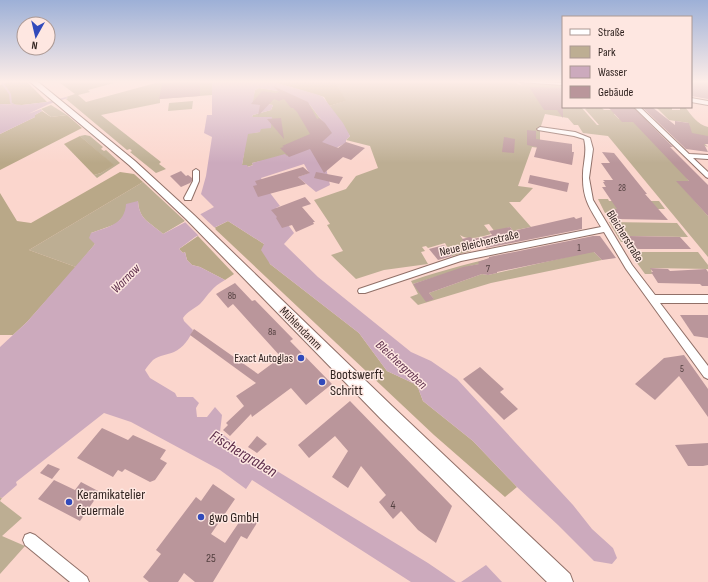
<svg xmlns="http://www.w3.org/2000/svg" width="708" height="582" font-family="'Sofia Sans Condensed',sans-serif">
	<rect width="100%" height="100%" fill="#fbd6cd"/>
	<g fill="#bdae93">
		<path d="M 62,81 L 112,81 L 114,83 L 88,90 L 90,92 L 78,95 L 86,102 L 163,81 L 212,81 L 212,95 L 160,99 L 160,103 L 101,115 L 161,162 L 159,164 L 166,169 L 156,173 L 130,152 L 132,151 L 130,149 L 127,150 L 66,99 L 68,98 L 66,97 L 75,94 L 60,83 Z"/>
		<path d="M 335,81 L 511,81 L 523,86 L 519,83 L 563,85 L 563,107 L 581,107 L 597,125 L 599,125 L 585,109 L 589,107 L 601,107 L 604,110 L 633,110 L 614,114 L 619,119 L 642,120 L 689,181 L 677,181 L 708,216 L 708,257 L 608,136 L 583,133 L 578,125 L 574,125 L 568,118 L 545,114 L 540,129 L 540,148 L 532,147 L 518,186 L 533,188 L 520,202 L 509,202 L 531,227 L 516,230 L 516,231 L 514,232 L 510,227 L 495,232 L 489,224 L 484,225 L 491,234 C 480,237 469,241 460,235 L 471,251 L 452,256 L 445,243 L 428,248 L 426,246 L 422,247 L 425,251 L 421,252 L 428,264 L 384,270 L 356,279 L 331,255 L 343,251 L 327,225 L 330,224 L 314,200 L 346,189 L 356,176 L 378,168 L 370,146 L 346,140 L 350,136 L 329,106 L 345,101 Z"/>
		<path d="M 259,88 L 284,92 L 310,105 L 325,125 L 291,155 L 252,163 L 253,165 L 247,167 L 242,165 L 247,133 L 260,132 L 252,117 L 253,115 L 271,110 L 273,105 L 252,102 L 255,90 Z"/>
		<path d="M 193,101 L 192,109 L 168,111 L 169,103 Z"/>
		<path d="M 51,105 L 67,115 L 51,117 L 41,109 Z"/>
		<path d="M 656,107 L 672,107 L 672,110 L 680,110 L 680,107 L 685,107 C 692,116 697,124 708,127 L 708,143 L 703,142 L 708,147 L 691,140 L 689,123 L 669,120 Z"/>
		<path d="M 85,135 L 90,136 L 103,147 L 101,149 L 104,151 L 106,150 L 120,163 L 97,178 L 94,175 L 101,173 L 113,165 L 80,136 Z"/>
		<path d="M 143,182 L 185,221 L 163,234 C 150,222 139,220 138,201 L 116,224 L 91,233 L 95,244 L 76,267 L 29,250 Z"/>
		<path d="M 598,199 L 608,199 L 609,201 L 659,201 L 665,209 L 611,209 L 612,213 L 605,213 Z"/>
		<path d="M 609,222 L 677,223 L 688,237 L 629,236 L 631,242 L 621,242 Z"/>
		<path d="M 598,236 L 601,238 L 470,266 L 413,284 L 434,299 L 429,293 L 482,274 L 488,275 L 593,251 L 602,260 L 491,283 L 418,305 L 410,297 L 418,294 L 411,281 C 472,260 535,249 598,236 Z"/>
		<path d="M 629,252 L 698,252 L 708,265 L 708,269 L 651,268 L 652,274 L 645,274 Z"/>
		<path d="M 0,497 L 2,498 L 0,501 L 22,518 L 2,536 L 25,546 L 0,574 Z"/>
	</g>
	<g fill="#b9a888">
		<path d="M 11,81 L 26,81 L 47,102 L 22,105 L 0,104 L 0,85 Z"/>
		<path d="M 270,81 L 335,81 L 346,101 L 329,106 L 324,97 Z"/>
		<path d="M 42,111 L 51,117 L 67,115 L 82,128 L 0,170 L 0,134 L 35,117 L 35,115 Z"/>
		<path d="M 80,136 L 114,165 L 101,173 L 94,175 L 64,144 Z"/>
		<path d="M 120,172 L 134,174 L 143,182 L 29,250 L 76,267 L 27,322 L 13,335 L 0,335 L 0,193 L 17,221 L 31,223 Z"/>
		<path d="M 228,221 L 264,244 L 270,264 L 359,333 L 387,371 L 417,385 L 423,401 L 473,441 L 517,487 L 505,497 L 434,435 L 214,228 Z"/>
		<path d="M 198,236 L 234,274 L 225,280 L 200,267 L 192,265 L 187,260 L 185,252 L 183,253 L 179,249 Z"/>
	</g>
	<g fill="#ccaabd" fill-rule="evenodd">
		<path d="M 212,81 L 270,81 L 319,95 L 323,97 L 343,123 L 350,136 L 346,140 L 346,143 L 338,147 L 325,164 L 330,185 L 316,192 L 298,177 L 309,173 L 304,164 L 261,178 L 267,189 L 280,206 L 276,208 L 294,233 L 284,244 L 318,277 L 411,352 L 431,361 L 457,379 L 573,505 L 592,529 L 613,548 L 617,558 L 612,564 L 594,561 L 558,525 L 517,487 L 473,441 L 423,401 L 417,385 L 387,371 L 359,333 L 270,264 L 261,250 L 264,244 L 228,221 L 195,237 L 179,249 L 183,253 L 185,252 L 187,260 L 192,265 L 200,267 L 225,280 C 212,287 209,294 200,304 C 194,309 188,311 183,318 L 184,321 L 193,330 C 190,338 183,348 174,352 C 167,355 160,355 153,360 C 150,363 147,367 145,370 L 150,378 L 175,393 L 177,397 L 193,397 L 199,403 L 196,408 L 197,417 L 207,417 L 215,407 L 222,415 L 220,432 L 241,449 L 428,563 L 456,582 L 411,582 L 252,480 L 246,489 L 220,470 L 131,422 L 104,413 L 16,482 L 17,485 L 2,498 L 0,497 L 0,347 L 27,322 L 95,244 L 89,238 L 91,233 C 108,227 125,224 126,204 L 138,201 C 139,220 150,222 163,234 L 214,207 L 201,194 L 206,176 L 212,137 L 204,133 L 207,115 L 212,115 ZM 259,88 L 284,92 L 310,105 L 325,125 L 291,155 L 287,156 L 285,154 L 252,163 L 253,165 L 248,167 L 247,165 L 242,165 L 248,134 L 260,132 L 261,129 L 271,128 L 272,117 L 252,117 L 253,115 L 271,110 L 273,105 L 253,102 L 255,90 Z"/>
		<path d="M 66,97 L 68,98 L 49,104 L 28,114 L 41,109 L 42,111 L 35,115 L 35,117 L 0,134 L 0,104 L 22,105 L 47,102 Z"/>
		<path d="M 486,565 L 502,582 L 461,582 Z"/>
	</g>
	<path fill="#fbd6cd" d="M 199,213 L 216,229 L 200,237 L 184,221 Z"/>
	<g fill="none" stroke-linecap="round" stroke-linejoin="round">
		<path stroke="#ccaabd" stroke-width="2" d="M 1,81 L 10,94 L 11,103 L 14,105"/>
	</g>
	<g fill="#ba969b">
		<path d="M 172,81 L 200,81 L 200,96 L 159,99 L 162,84 L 172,83 Z"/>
		<path d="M 691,81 L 708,81 L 708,99 L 691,96 Z"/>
		<path d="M 273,86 L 308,102 L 317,119 L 319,118 L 325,123 L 332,133 L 322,142 L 338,148 L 346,142 L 365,148 L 351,160 L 343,157 L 324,173 L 310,149 L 289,157 L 280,148 L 284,147 L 282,146 L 310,134 L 297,112 L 293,108 L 291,108 L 284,99 L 279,101 L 274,99 L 258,116 L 260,105 L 251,104 L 262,91 L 276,93 L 279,92 Z"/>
		<path d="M 529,87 L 563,88 L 563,118 L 557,110 L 544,110 Z"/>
		<path d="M 608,107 L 633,107 L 673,147 L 670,147 L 708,185 L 708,216 L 676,181 L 689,181 L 633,122 L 622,122 Z"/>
		<path d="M 642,107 L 652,107 L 675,125 L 675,121 L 689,123 L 692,133 L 708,136 L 708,144 L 704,144 L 708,152 L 686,149 Z"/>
		<path d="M 281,118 L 284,139 L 267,119 Z"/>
		<path d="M 527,130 L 536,131 L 536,139 L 572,144 L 572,152 L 574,152 L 572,165 L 534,157 L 537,147 L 527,145 Z"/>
		<path d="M 504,137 L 515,139 L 514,153 L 502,152 Z"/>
		<path d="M 602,152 L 614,153 L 647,194 L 645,194 L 668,220 L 616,219 L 610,209 L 617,209 L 602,187 L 606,187 L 603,182 L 605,182 L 603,180 L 613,180 L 601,163 L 610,163 Z"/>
		<path d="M 303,167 L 310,173 L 298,177 L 306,184 L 258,197 L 253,186 L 257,185 L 255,181 Z"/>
		<path d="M 181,171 L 186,176 L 188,175 L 192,178 L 192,181 L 190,183 L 181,187 L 170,176 Z"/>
		<path d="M 316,172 L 343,177 L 339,184 L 314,178 Z"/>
		<path d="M 530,175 L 569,183 L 567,192 L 528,183 Z"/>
		<path d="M 305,197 L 311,204 L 302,207 L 315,222 L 313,222 L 314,224 L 296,232 L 292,225 L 282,228 L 276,218 L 277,217 L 271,210 Z"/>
		<path d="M 574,217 L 576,219 L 582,217 L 582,229 L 486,248 L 485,246 L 470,250 L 462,239 L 470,237 L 473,239 L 492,235 L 489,231 L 510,227 L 513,231 Z"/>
		<path d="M 593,236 L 600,236 L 616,258 L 602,260 L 594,252 L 497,272 L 497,273 L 488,275 L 482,274 L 429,293 L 434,299 L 426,302 L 413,284 L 463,267 L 479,264 L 478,262 L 489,258 L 489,257 Z"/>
		<path d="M 629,236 L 680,237 L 691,249 L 635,249 L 629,239 L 631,239 Z"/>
		<path d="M 444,245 L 452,256 L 438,260 L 429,249 Z"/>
		<path d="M 650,268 L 668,269 L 670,271 L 706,269 L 708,272 L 708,286 L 702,286 L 700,284 L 658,283 L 651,272 L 653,272 Z"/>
		<path d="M 235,283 L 252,301 L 255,300 L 293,339 L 290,341 L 332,384 L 306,405 L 291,388 L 252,417 L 251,414 L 230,436 L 223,430 L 228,425 L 226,423 L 244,406 L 236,396 L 256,383 L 190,335 L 194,329 L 258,374 L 281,357 L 233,304 L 228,308 L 216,294 Z"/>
		<path d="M 680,315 L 708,315 L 708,338 L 694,336 Z"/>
		<path d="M 684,355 L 708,389 L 708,417 L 679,376 L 655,400 L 635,384 L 664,358 Z"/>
		<path d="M 480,367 L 504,389 L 500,392 L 518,409 L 504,420 L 463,379 Z"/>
		<path d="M 350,401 L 452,506 L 436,543 L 418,530 L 401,511 L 393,519 L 379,502 L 386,495 L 361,466 L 348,488 L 332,477 L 348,451 L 335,436 L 309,458 L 298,445 Z"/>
		<path d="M 102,428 L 128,440 L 133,435 L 166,450 L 160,459 L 167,463 L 155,480 L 150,482 L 125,469 L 122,472 L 118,470 L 113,477 L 77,458 Z"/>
		<path d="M 257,436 L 267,444 L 257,453 L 248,447 Z"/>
		<path d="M 708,443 L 708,465 L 703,466 L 688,466 L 675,445 Z"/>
		<path d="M 48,464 L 60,469 L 52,479 L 40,473 Z"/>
		<path d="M 54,480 L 75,490 L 81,482 L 100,492 L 80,521 L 38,499 Z"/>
		<path d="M 213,484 L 235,499 L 211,534 L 225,543 L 244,515 L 257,523 L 247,539 L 241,536 L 213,582 L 195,582 L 184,573 L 178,582 L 149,582 L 143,577 L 161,554 L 156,550 L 196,497 L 201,501 Z"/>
	</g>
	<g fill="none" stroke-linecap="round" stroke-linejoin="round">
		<g stroke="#917068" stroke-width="2">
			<g id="street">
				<path d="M 518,81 L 563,83 L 563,85 L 520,82 Z"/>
				<path d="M 691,98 L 708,101 L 708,105 L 691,102 Z"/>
				<path d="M 634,107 L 640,107 L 689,154 L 708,155 L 708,159 L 693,158 L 708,172 L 708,178 L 706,177 Z"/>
				<path d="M 540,127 L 575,132 L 590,138 L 593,149 L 589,178 L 593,200 L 632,265 L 655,295 L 708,295 L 708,303 L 660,303 L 708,366 L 708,379 L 704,377 L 626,269 L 604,232 L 461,261 L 365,293 L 359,293 L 358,291 L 359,289 L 460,255 L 601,227 C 591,210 583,200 583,179 C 582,164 588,154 584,139 L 574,136 L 538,130 L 537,129 Z"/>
				<path d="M 196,169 L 199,171 L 199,181 L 191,200 L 185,200 L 184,198 L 193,181 L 193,171 Z"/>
				<path d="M 30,533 L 35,535 L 87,577 L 89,582 L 70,582 L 25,545 L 23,540 L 25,535 Z"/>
			</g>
		</g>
		<g stroke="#917068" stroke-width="2">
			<path id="secondary" d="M 29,81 L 37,81 L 135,161 L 194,215 L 392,406 L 570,574 L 573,582 L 547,582 L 380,418 L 186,219 L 129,165 Z"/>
		</g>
		<use href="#street" fill="#fff" fill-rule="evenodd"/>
		<use href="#secondary" fill="#fff" fill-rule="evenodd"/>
	</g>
	<linearGradient id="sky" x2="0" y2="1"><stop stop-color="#9db0d7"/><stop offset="0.5" stop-color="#fdede8"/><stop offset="1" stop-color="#fdede8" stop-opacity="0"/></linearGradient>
	<rect width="708" height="163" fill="url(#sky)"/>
	<g fill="#314abb" stroke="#fee7e1" stroke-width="1.5">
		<circle cx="301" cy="358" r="4"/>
		<circle cx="322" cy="382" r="4"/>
		<circle cx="69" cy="502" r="4"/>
		<circle cx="201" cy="517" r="4"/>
	</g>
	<g text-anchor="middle" stroke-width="3" stroke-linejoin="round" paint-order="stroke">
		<g font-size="9" fill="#534040">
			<text x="622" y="191">28</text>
		</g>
		<g font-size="10" fill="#534040">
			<text x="579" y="251">1</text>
			<text x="488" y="272">7</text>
			<text x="232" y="299">8b</text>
			<text x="272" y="335">8a</text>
			<text x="682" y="372">5</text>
		</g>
		<g font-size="12" fill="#312421" stroke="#fee7e1">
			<text transform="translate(625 236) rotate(58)" y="4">Bleicherstraße</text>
			<text transform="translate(479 243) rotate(-13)" y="4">Neue Bleicherstraße</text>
			<text transform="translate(301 328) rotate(45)" y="4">Mühlendamm</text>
		</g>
		<g font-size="12" fill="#312421" stroke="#fee7e1" text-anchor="end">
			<text x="293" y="362">Exact Autoglas</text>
		</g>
		<g font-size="12" fill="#534040">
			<text x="393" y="509">4</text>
			<text x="211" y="562">25</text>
		</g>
		<g font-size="13" font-style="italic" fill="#5e2f4c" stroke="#fee7e1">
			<text transform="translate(125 278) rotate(-45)" y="5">Warnow</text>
			<text transform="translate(402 364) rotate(43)" y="5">Bleichergraben</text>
		</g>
		<g font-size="14" fill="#312421" stroke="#fee7e1" text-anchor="start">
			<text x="330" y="379">Bootswerft<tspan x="330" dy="16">Schritt</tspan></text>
			<text x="77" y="499">Keramikatelier<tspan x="77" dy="16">feuermale</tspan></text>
			<text x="209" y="522">gwo GmbH</text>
		</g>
		<g font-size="16" font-style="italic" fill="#5e2f4c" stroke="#fee7e1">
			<text transform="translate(244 453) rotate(31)" y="6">Fischergraben</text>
		</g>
	</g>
	<rect x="562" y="16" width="130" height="92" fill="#fee7e1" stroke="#ac9994"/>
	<rect x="570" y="29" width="20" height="6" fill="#ffffff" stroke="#ac9994"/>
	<text x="598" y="36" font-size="12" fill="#312421">Straße</text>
	<rect x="570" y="46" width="20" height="12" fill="#bdae93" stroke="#ac9994"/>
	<text x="598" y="56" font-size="12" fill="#312421">Park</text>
	<rect x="570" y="66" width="20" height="12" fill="#ccaabd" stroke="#ac9994"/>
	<text x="598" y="76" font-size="12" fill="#312421">Wasser</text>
	<rect x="570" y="86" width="20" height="12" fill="#ba969b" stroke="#ac9994"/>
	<text x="598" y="96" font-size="12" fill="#312421">Gebäude</text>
	<g transform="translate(36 36) rotate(188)"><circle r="19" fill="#fee7e1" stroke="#ac9994"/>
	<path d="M0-3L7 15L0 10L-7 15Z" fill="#314abb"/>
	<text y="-6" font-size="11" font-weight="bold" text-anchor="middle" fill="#312421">N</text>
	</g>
</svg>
